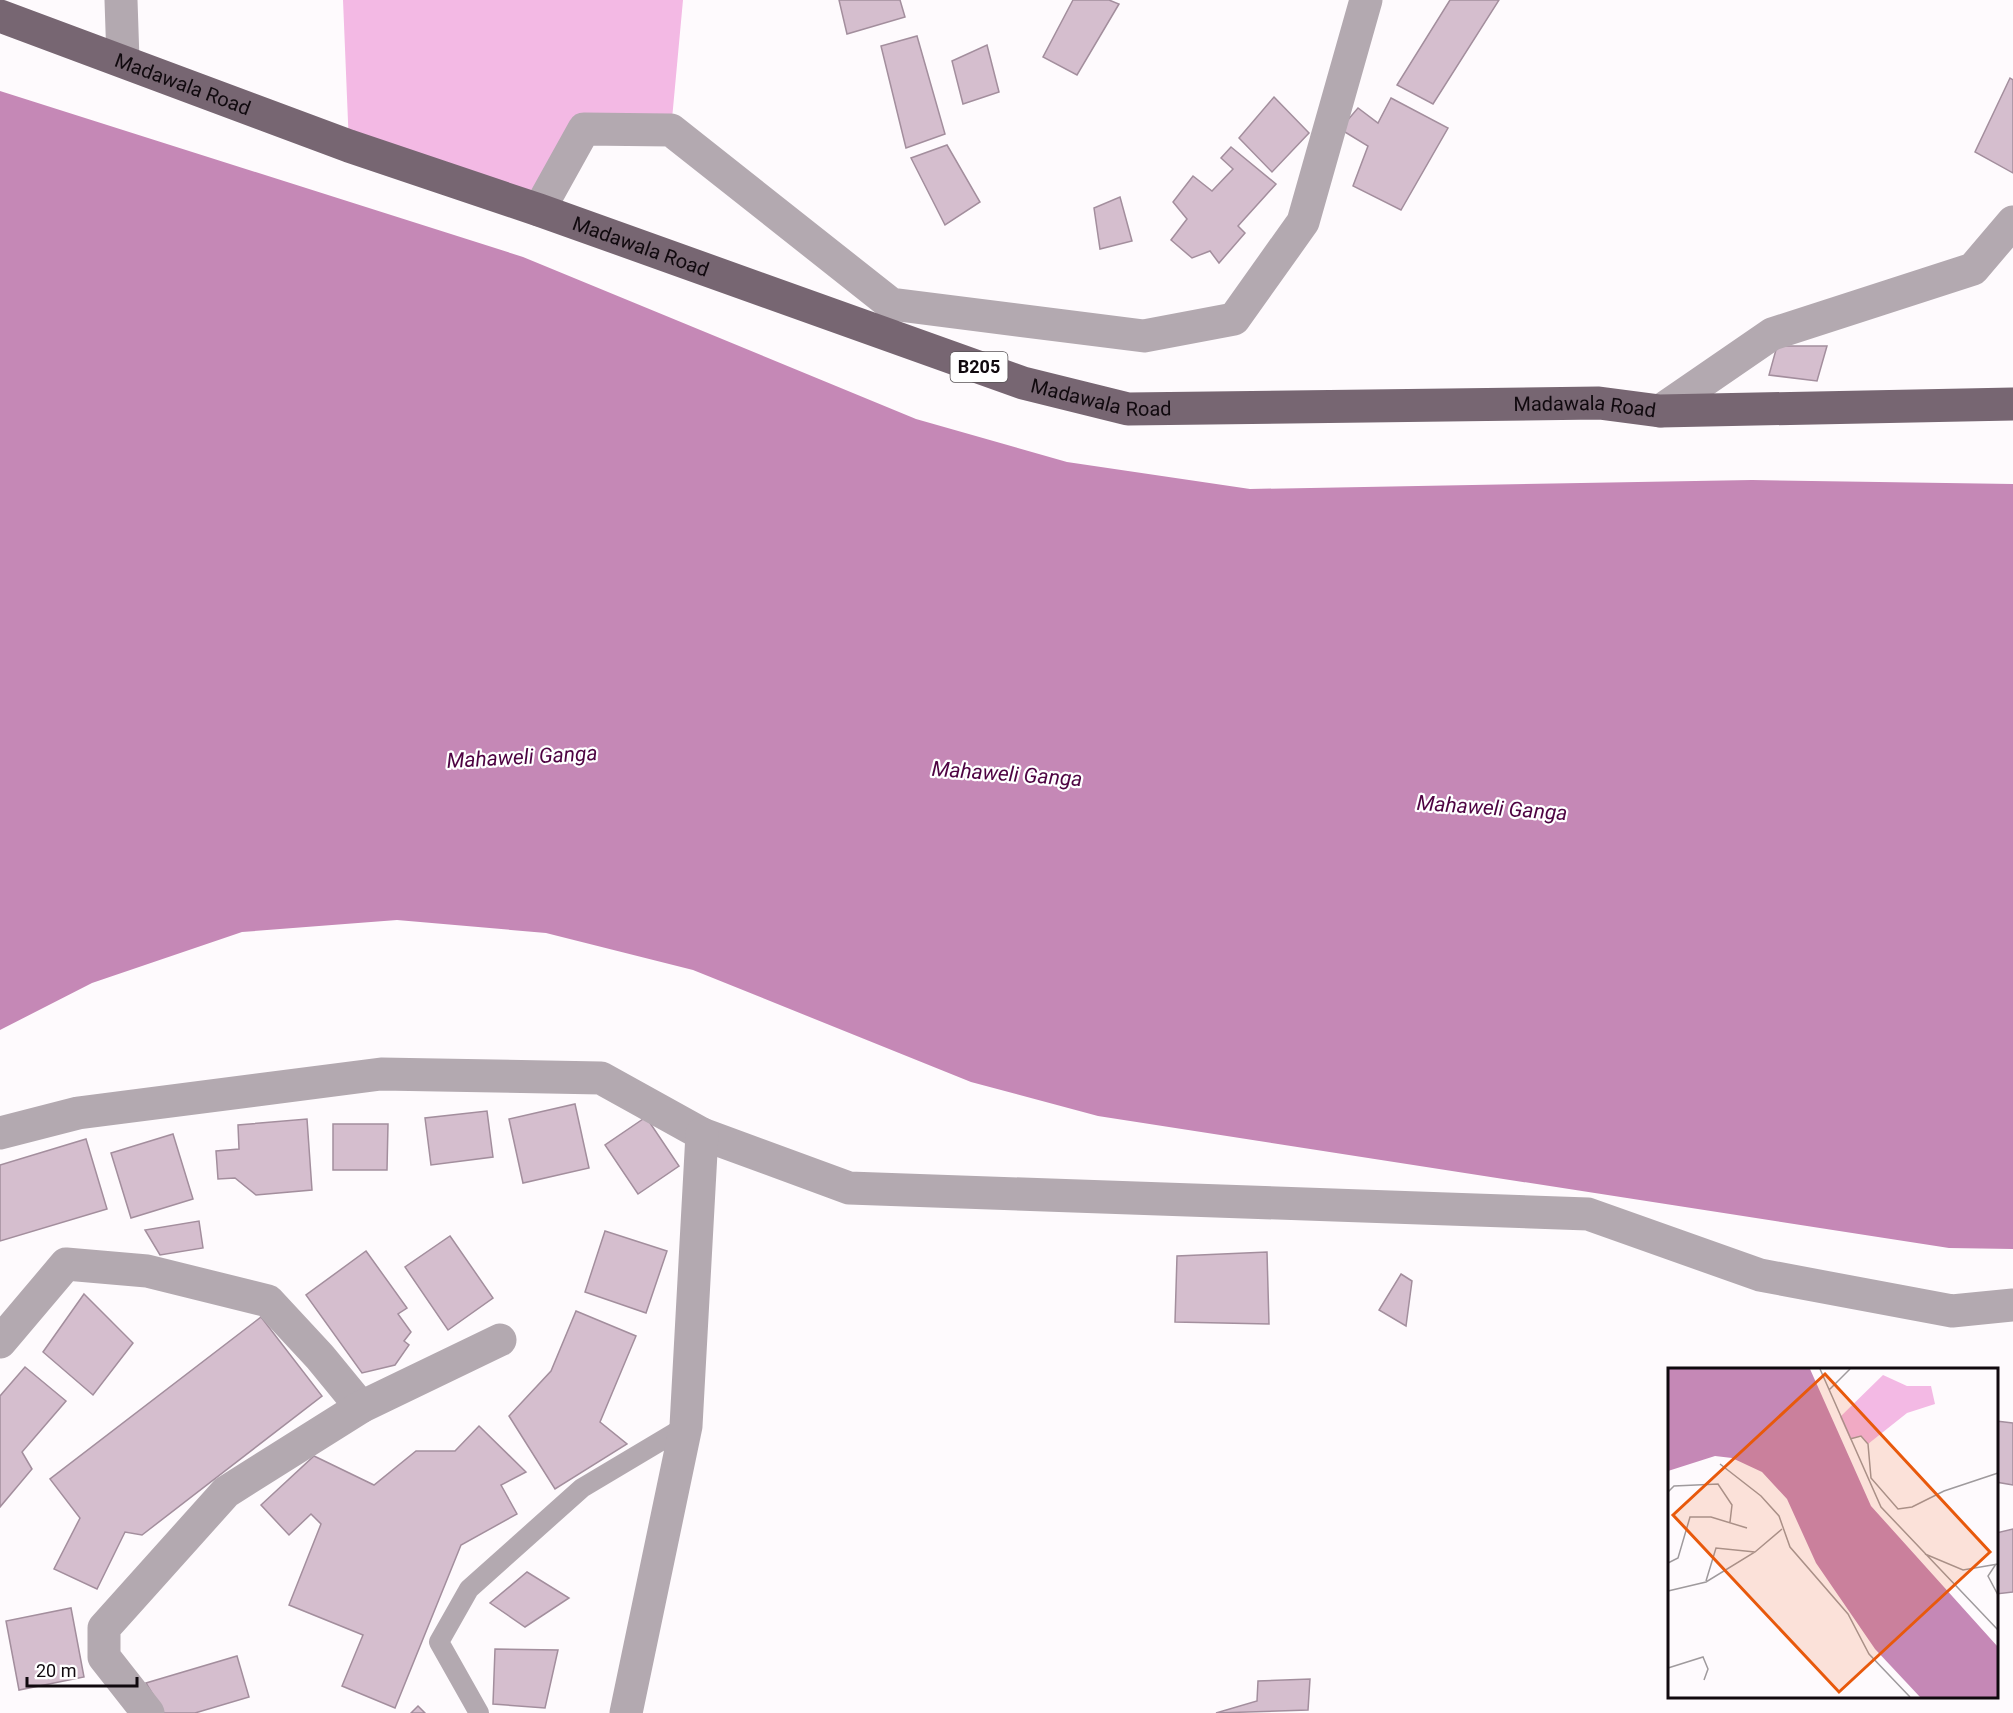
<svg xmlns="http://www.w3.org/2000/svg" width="2013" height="1713" font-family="Roboto,sans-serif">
	<rect width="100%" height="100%" fill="#fefafd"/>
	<path fill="#f3b9e4" d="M 343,0 L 683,0 L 671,130 L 584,129 L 539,210 L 349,146 Z"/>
	<path fill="#c588b6" d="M 0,91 L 523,257 L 916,419 L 1067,462 L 1250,489 L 1752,480 L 2013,484 L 2013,1249 L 1949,1248 L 1098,1116 L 971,1082 L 693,970 L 546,933 L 397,920 L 242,932 L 92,983 L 0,1030 Z"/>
	<g fill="#d5bece" stroke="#a38e9d" stroke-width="1.5">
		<path d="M 839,0 L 900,0 L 905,17 L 847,34 Z"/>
		<path d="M 1073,0 L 1109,0 L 1119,4 L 1077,75 L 1043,57 Z"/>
		<path d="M 1450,0 L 1499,0 L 1433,104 L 1397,85 Z"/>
		<path d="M 917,36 L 945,134 L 906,148 L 881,46 Z"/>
		<path d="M 987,45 L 999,92 L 963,104 L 952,61 Z"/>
		<path d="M 2010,78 L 2013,80 L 2013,173 L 1975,152 Z"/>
		<path d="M 1274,97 L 1309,133 L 1272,172 L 1239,138 Z"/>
		<path d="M 1391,98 L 1448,128 L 1401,210 L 1353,186 L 1368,146 L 1340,129 L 1358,108 L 1378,123 Z"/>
		<path d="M 947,145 L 980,202 L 945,225 L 911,158 Z"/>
		<path d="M 1231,147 L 1276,184 L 1238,226 L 1245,233 L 1219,263 L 1210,251 L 1192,258 L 1171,240 L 1187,219 L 1173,202 L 1193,176 L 1212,191 L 1233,169 L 1221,158 Z"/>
		<path d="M 1120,197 L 1132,241 L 1100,249 L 1094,208 Z"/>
		<path d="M 1777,346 L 1827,346 L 1817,381 L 1769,375 Z"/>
		<path d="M 575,1104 L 589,1168 L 523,1183 L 509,1119 Z"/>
		<path d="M 487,1111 L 493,1157 L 431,1165 L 425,1118 Z"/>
		<path d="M 646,1117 L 679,1166 L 638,1194 L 605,1145 Z"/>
		<path d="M 307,1119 L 312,1190 L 256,1195 L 235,1178 L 218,1179 L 216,1151 L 239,1149 L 238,1125 Z"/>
		<path d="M 333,1124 L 388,1124 L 387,1170 L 333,1170 Z"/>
		<path d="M 173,1134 L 193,1199 L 131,1218 L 111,1153 Z"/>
		<path d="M 86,1139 L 107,1209 L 0,1241 L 0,1165 Z"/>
		<path d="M 199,1221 L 203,1248 L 160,1255 L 145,1230 Z"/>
		<path d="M 605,1231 L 667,1251 L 646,1313 L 585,1292 Z"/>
		<path d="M 450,1236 L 493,1298 L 448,1330 L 405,1267 Z"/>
		<path d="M 366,1251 L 407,1308 L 398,1314 L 411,1332 L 404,1341 L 409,1345 L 395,1365 L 362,1373 L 306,1295 Z"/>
		<path d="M 1267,1252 L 1269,1324 L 1175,1322 L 1177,1256 Z"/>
		<path d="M 1401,1274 L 1412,1281 L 1406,1326 L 1379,1310 Z"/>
		<path d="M 84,1294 L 133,1343 L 93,1395 L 43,1352 Z"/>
		<path d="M 576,1311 L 636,1336 L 600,1422 L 627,1444 L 555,1489 L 509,1416 L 551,1371 Z"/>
		<path d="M 261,1317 L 322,1396 L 142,1535 L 125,1532 L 97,1589 L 54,1569 L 80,1518 L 50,1479 Z"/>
		<path d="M 25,1367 L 66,1401 L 22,1452 L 32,1469 L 0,1507 L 0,1396 Z"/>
		<path d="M 1996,1421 L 2013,1423 L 2013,1485 L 1996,1482 Z"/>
		<path d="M 479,1426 L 526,1472 L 501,1485 L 517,1514 L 461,1545 L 395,1708 L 342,1686 L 363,1635 L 289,1605 L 321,1524 L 311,1514 L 289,1535 L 261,1505 L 314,1456 L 374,1485 L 416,1451 L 455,1451 Z"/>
		<path d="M 2013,1529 L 2013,1592 L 1996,1594 L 1996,1533 Z"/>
		<path d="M 527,1572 L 569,1598 L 525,1627 L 490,1603 Z"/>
		<path d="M 71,1608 L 84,1677 L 19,1690 L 6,1621 Z"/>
		<path d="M 495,1649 L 558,1650 L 545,1708 L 493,1704 Z"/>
		<path d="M 237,1656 L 249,1697 L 195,1713 L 164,1713 L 146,1683 Z"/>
		<path d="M 1310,1679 L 1308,1710 L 1216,1713 L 1257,1701 L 1258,1681 Z"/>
		<path d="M 418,1706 L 425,1713 L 411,1713 Z"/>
	</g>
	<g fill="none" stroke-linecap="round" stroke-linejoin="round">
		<path stroke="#b3a9b0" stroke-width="20" d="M 479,1713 L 439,1642 L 469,1589 L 582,1488 L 686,1426"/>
		<g stroke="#b3a9b0" stroke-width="33">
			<path d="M 121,0 L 123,60"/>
			<path d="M 539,210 L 584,129 L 671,130 L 891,304 L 1144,336 L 1234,319 L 1303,222 L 1366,0"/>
			<path d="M 1660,411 L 1772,334 L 1973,269 L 2013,222"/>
			<path d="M 0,1133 L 78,1113 L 381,1074 L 601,1078 L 702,1134 L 849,1188 L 1588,1214 L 1760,1275 L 1952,1311 L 2013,1305"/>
			<path d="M 0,1342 L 66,1264 L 147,1271 L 268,1301 L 320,1357 L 361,1407"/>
			<path d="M 148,1713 L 104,1657 L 104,1628 L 226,1492 L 361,1407 L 500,1340"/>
			<path d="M 626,1713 L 686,1426 L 702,1134"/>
		</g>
		<path stroke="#776672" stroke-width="33" id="s1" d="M 0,16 L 349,146 L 539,210 L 1023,383 L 1128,409 L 1599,403 L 1660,411 L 2013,404"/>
	</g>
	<g text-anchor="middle" stroke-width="4.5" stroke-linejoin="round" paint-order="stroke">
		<rect fill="#fff" stroke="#585356" stroke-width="1.5" x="950.5" y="352" width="57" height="30" rx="4.5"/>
		<g font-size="18" font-weight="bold" fill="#10090e">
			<text x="979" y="373">B205</text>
		</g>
		<g font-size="20" fill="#10090e" stroke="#fff">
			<text dy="7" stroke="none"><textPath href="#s1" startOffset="195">Madawala Road</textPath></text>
			<text dy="7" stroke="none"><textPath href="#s1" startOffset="681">Madawala Road</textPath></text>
			<text dy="7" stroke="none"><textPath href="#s1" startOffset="1167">Madawala Road</textPath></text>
			<text dy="7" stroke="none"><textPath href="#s1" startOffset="1652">Madawala Road</textPath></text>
		</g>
		<g font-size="21" font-style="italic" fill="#4e0342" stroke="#fff">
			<text transform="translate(522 757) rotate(-3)" y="7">Mahaweli Ganga</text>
			<text transform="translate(1007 774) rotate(4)" y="7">Mahaweli Ganga</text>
			<text transform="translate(1492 808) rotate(4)" y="7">Mahaweli Ganga</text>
		</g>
	</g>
	<g transform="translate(1668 1368)">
		<rect width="330" height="330" fill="#fefafd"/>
		<path d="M 215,7 L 239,18 L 263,18 L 267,36 L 239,45 L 200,76 L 193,68 L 182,71 L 172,49 Z" fill="#f3b9e4"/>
		<path d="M 0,1 L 142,1 L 203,138 L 330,279 L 330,329 L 252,329 L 207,281 L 148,195 L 119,131 L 94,104 L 64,90 L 47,88 L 0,103 Z" fill="#c588b6"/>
		<path fill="none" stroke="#9f9a9d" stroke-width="1.5" d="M 152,1 L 213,139 L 330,262M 161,22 L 182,1M 182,71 L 193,68 L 200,76 L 203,110 L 230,141 L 244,139 L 276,123 L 330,105M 52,96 L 93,128 L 111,148 L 122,179 L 180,246 L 201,286 L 242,329M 0,124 L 6,118 L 50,116 L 64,137 L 62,154M 257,186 L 295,202 L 330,196M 0,195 L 10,190 L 22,149 L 43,149 L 79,160M 328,196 L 320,208 L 330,227M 38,213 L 48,180 L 87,184M 0,223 L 38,214 L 87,184 L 114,161M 0,300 L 35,289 L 40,301 L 36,312"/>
		<path fill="#e8590c" fill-opacity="0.15" stroke="#e8590c" stroke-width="3" d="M 157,6 L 322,184 L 171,324 L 5,147 Z"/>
		<rect width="330" height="330" fill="none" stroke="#10090e" stroke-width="3"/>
	</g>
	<path d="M27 1677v9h110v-9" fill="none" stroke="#10090e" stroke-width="3"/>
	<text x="36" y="1677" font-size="18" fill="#10090e" stroke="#ffffff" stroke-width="4.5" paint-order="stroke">20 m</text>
</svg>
